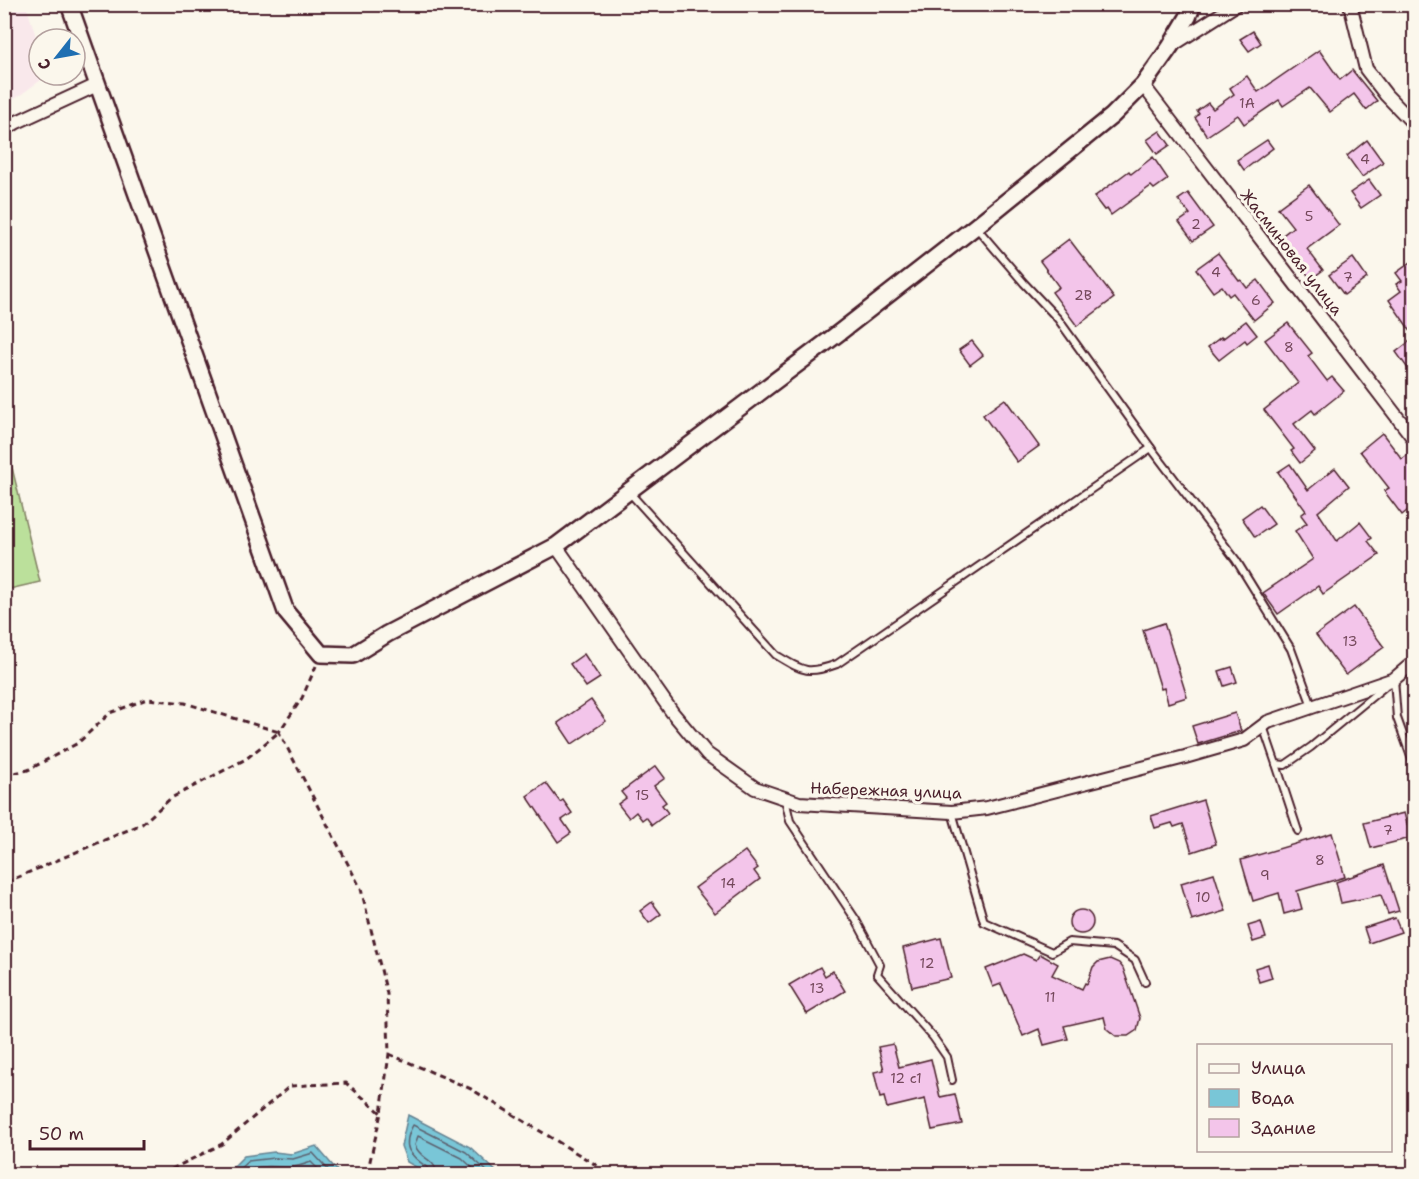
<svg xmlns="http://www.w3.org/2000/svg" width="1419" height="1179" font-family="'Shantell Sans',sans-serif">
	<rect width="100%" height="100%" fill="#fbf7ec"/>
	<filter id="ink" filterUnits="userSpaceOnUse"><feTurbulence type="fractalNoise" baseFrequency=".0167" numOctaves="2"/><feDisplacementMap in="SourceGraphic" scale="12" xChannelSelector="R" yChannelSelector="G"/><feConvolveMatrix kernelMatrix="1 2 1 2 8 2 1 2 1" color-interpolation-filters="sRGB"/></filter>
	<g filter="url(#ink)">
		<path fill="#f9e8eb" d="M 5,4 L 26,5 L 39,46 L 39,75 L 48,75 L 5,106 Z"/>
		<path fill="#bbe09b" stroke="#828063" stroke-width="1.5" d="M 5,439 L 40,582 L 5,590 L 4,590 Z"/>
		<g fill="#79c6d7" stroke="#668392" stroke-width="1.5">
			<path d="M 408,1115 L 470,1147 L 499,1174 L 428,1174 L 407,1162 L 401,1146 Z"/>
			<path d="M 316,1146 L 340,1174 L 226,1174 L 244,1156 L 274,1152 L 292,1154 Z"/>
		</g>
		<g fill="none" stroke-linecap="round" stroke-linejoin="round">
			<g stroke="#5d6270" stroke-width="1.5">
				<path d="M 234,1174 L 248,1161 L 274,1158 L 293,1159 L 313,1153 L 332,1174"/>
				<path d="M 245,1174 C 257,1162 276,1168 292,1167 C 298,1167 305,1164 311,1162 L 323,1174"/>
				<path d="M 430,1174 L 428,1168 C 409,1155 401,1147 413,1125 L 466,1152 L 490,1174"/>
				<path d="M 437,1174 C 436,1159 419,1159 415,1145 L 418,1136 L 462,1158 L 479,1174"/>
			</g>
		</g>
		<g fill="#f3c5ea" stroke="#4a1f2b" stroke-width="1.5">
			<path d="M 1253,31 L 1261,43 L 1249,51 L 1240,39 Z"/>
			<path d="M 1319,50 L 1340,80 L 1352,70 L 1377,101 L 1366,110 L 1354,94 L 1330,112 L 1310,88 L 1283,106 L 1279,100 L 1244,124 L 1238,115 L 1207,136 L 1195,118 L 1199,114 L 1197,111 L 1208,103 L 1213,109 L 1234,94 L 1230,88 L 1247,76 L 1258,92 Z"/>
			<path d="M 1160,131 L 1170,145 L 1157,154 L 1147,140 Z"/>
			<path d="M 1267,140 L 1273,148 L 1244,170 L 1237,160 Z"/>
			<path d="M 1367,140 L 1383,162 L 1362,177 L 1347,156 Z"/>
			<path d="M 1153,157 L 1168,179 L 1154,189 L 1151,186 L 1111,215 L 1107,209 L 1104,210 L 1094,197 L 1129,171 L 1131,174 Z"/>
			<path d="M 1369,180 L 1380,195 L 1361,208 L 1350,193 Z"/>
			<path d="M 1309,185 L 1339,225 L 1307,249 L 1323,270 L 1311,279 L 1279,238 L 1293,227 L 1278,208 Z"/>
			<path d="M 1188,193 L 1213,227 L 1193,241 L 1179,222 L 1190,214 L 1178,200 Z"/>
			<path d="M 1069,239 L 1114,298 L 1077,326 L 1052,292 L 1059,287 L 1040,261 Z"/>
			<path d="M 1218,253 L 1239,281 L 1241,280 L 1247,288 L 1258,280 L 1275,303 L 1254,320 L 1233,293 L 1229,296 L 1222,286 L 1213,292 L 1196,269 Z"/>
			<path d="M 1353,258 L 1367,278 L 1344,295 L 1329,275 Z"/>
			<path d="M 1414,260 L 1414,336 L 1389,300 L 1401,291 L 1396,284 L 1402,281 L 1396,273 Z"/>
			<path d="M 1246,321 L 1257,335 L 1247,343 L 1245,340 L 1219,360 L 1208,347 L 1221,337 L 1222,339 Z"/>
			<path d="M 1288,323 L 1312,353 L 1308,356 L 1327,381 L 1332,377 L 1344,391 L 1315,414 L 1312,410 L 1294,424 L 1315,451 L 1300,463 L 1291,451 L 1294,449 L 1264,410 L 1298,383 L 1265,340 Z"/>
			<path d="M 1414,338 L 1414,377 L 1396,352 Z"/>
			<path d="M 972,341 L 983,355 L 970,365 L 959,350 Z"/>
			<path d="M 1005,399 L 1039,446 L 1017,462 L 983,415 Z"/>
			<path d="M 1382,433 L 1402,459 L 1409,454 L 1414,461 L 1414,505 L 1402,515 L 1384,491 L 1389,488 L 1360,451 Z"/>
			<path d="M 1290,464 L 1308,490 L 1335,468 L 1349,486 L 1318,512 L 1337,541 L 1360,522 L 1372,538 L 1368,541 L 1379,555 L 1323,594 L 1318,586 L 1278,614 L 1263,593 L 1313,559 L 1295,531 L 1307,523 L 1301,515 L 1306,511 L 1278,472 Z"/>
			<path d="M 1260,505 L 1274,524 L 1255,537 L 1242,518 Z"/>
			<path d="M 1354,607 L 1384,647 L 1346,675 L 1316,635 Z"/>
			<path d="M 1164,623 L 1187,697 L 1168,703 L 1164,688 L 1161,689 L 1143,630 Z"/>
			<path d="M 584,654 L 600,678 L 586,687 L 570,664 Z"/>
			<path d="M 1232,667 L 1237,682 L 1224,686 L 1219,671 Z"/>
			<path d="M 591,700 L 606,721 L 572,744 L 558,723 Z"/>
			<path d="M 1235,713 L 1241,731 L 1198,744 L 1192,726 Z"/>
			<path d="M 656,766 L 665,778 L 654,786 L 666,802 L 662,805 L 668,813 L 652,825 L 646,817 L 642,820 L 636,812 L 629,818 L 618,804 L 626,798 L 621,792 Z"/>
			<path d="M 546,783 L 560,802 L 563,800 L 572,813 L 562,820 L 571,833 L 558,842 L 527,796 Z"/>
			<path d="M 1203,800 L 1216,844 L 1192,852 L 1183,824 L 1174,827 L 1172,823 L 1155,828 L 1151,816 Z"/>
			<path d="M 1404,813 L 1411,838 L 1371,848 L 1364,823 Z"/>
			<path d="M 1332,833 L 1345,877 L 1297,891 L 1302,909 L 1284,914 L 1279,893 L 1253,901 L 1241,860 Z"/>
			<path d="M 745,851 L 758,868 L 754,871 L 760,879 L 715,913 L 695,888 Z"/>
			<path d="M 1384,865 L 1399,911 L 1388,914 L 1381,895 L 1341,903 L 1336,882 Z"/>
			<path d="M 1214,873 L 1226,911 L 1192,921 L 1181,883 Z"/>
			<path d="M 652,902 L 661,914 L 649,923 L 640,911 Z"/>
			<circle cx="1081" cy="922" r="12"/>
			<path d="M 1395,918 L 1401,932 L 1369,943 L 1364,928 Z"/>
			<path d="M 1261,922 L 1266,938 L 1253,942 L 1248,926 Z"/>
			<path d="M 941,938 L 951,978 L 912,987 L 903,948 Z"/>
			<path d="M 1023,954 L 1036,960 L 1040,954 L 1058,964 L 1052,975 L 1082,989 L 1085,983 L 1087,984 L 1093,967 L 1098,962 L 1110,959 L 1119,963 L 1123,968 L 1140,1018 L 1137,1030 L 1128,1036 L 1116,1036 L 1107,1029 L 1104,1017 L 1064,1026 L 1068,1039 L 1044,1045 L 1039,1029 L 1023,1036 L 1001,984 L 993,987 L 986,969 Z"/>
			<path d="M 1268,964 L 1272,978 L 1259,982 L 1255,968 Z"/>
			<path d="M 820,967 L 825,976 L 833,971 L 845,991 L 807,1014 L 789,985 Z"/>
			<path d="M 893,1044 L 899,1067 L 931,1059 L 940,1097 L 955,1094 L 962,1124 L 932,1130 L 925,1099 L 887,1108 L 884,1097 L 880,1098 L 874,1072 L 884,1070 L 878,1047 Z"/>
		</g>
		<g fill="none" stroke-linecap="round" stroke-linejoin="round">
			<g stroke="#4a1f2b" stroke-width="10">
				<g id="service">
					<path d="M 976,227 L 1024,283 L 1058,319 L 1151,448 L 1236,560 L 1291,649 L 1312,706"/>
					<path d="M 629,492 L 776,655 C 803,671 807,675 837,664 L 1151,448"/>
					<path d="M 1394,679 L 1397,718 L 1414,765"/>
					<path d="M 1263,726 L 1276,764 L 1285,765 L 1311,747 L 1384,687"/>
					<path d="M 1276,764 L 1298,831"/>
					<path d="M 785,799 L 790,821 L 856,920 L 880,965 L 877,974 L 933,1037 L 947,1057 L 952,1080"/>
					<path d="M 952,812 L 984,922 L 1052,952 L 1069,942 L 1114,946 L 1135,960 L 1145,982"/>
				</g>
			</g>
			<g stroke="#4a1f2b" stroke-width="16">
				<g id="minor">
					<path d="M 1350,4 L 1366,69 L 1386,95 L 1414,124"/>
					<path d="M 1171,46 L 1237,4"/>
					<path d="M 1143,85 L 1414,439"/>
					<path d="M 4,130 L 17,122 L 97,85"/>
					<path d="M 556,546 L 672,712 L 707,754 L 755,788 L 799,803 L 952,812 L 987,808 L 1185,757 L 1244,740 L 1268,722 L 1394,679 L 1414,662"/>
				</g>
			</g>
			<g stroke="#4a1f2b" stroke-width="20">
				<path id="tertiary" d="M 69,4 L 286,612 L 321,654 L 353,655 L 387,634 L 556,546 L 840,332 L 976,226 L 1112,116 L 1143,85 L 1170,47 L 1188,17 L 1193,4"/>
			</g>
			<g stroke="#4a1f2b" stroke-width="3" stroke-dasharray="6 4.5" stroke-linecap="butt">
				<path d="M 316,666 L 302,698 L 279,732 L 361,889 L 387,994 L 389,1054 L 381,1113 L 367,1174"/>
				<path d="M 4,775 L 28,770 L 78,743 L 110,713 L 147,699 L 185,703 L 279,732 L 246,759 L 171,798 L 142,824 L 4,883"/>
				<path d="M 389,1054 L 471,1089 L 611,1174"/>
				<path d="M 162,1174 L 222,1144 L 290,1086 L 346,1083 L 381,1113"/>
			</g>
			<use href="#service" stroke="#fbf7ec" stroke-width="6"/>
			<use href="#minor" stroke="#fbf7ec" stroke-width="12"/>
			<use href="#tertiary" stroke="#fbf7ec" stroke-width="15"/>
		</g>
	</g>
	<g text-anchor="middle" stroke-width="6" stroke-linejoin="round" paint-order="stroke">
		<g font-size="14" fill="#74485b">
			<text x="1247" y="108">1А</text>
			<text x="1209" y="126">1</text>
			<text x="1365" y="164">4</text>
			<text x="1309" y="221">5</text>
			<text x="1196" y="229">2</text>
			<text x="1216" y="277">4</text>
			<text x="1348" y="282">7</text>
			<text x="1083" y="300">2В</text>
			<text x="1256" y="305">6</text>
			<text x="1289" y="352">8</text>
			<text x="1350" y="646">13</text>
			<text x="642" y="800">15</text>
			<text x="1388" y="835">7</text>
			<text x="1320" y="865">8</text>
			<text x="1265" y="880">9</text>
			<text x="728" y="888">14</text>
			<text x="1203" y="902">10</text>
			<text x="927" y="968">12</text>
			<text x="817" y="993">13</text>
			<text x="1050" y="1002">11</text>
			<text x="906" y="1083">12 с1</text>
		</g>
		<g font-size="16" fill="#4a1f2b" stroke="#fbf7ec">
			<text transform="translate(1292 252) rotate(52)" y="6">Жасминовая улица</text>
			<text transform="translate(886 790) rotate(2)" y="6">Набережная улица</text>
		</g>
	</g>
	<rect width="1419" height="1179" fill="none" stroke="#fbf7ec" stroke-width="24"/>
	<rect x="12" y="12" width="1395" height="1155" fill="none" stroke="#4a1f2b" stroke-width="2" filter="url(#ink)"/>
	<rect x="1197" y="1044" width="195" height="108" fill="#fbf7ec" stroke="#b4a19f" stroke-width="1.5"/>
	<rect x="1209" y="1064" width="30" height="9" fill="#fbf7ec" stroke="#b4a19f" stroke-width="1.5"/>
	<text x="1251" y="1074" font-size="18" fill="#4a1f2b">Улица</text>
	<rect x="1209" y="1089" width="30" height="18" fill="#79c6d7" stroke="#b4a19f" stroke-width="1.5"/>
	<text x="1251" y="1104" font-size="18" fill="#4a1f2b">Вода</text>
	<rect x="1209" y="1119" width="30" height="18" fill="#f3c5ea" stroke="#b4a19f" stroke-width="1.5"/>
	<text x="1251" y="1134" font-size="18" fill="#4a1f2b">Здание</text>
	<g transform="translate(57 57) rotate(239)"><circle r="28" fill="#fbf7ec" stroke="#b4a19f" stroke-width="1.5"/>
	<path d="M0-4.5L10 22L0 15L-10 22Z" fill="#1f6fb2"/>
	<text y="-9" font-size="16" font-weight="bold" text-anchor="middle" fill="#4a1f2b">С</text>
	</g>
	<path d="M30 1140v9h114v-9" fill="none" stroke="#4a1f2b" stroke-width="3"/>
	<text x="39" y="1140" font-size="18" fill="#4a1f2b" stroke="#fbf7ec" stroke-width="4.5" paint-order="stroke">50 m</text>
</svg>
